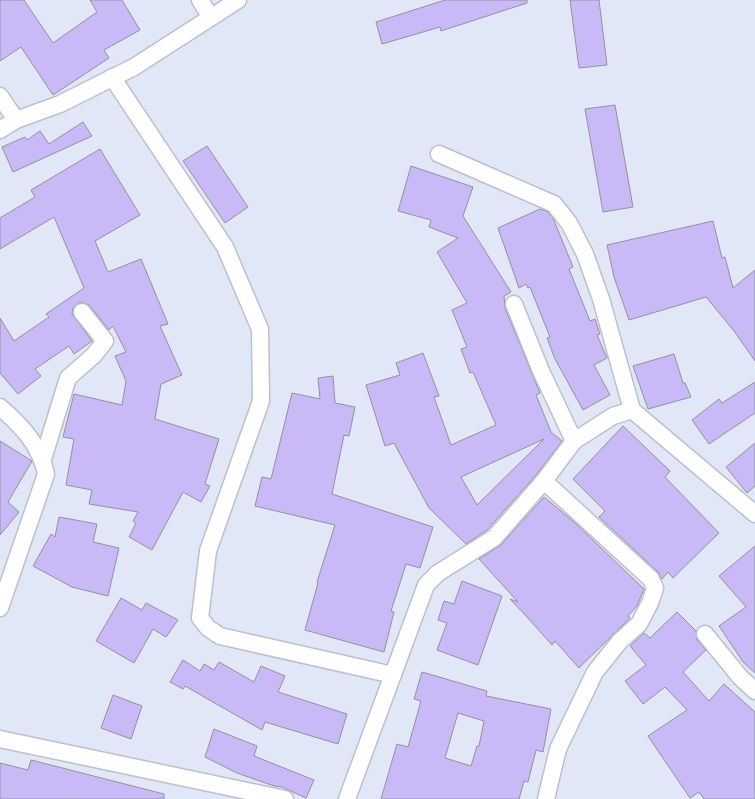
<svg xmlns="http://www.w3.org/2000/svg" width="755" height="799" font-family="'Noto Sans',sans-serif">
	<rect width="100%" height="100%" fill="#e1e7f6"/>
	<g fill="#c9baf7" stroke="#93909e" fill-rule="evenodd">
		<path d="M 0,0 L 24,0 L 53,43 L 97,12 L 90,0 L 122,0 L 140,30 L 104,50 L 109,58 L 53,95 L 21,47 L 0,61 Z"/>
		<path d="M 445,0 L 527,0 L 527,3 L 441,31 L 440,27 L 382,44 L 376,22 Z"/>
		<path d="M 570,0 L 599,0 L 607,65 L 579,68 Z"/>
		<path d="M 615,105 L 633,207 L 603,212 L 585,109 Z"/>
		<path d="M 83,122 L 92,136 L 13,172 L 2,147 L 25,137 L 27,140 L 40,131 L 49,144 Z"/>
		<path d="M 207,146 L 248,207 L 225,223 L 183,161 Z"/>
		<path d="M 100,149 L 140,215 L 95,241 L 108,272 L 141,259 L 168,324 L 160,326 L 182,375 L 161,384 L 155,419 L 219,439 L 205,484 L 210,486 L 201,502 L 183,492 L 152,550 L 129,537 L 136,523 L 133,521 L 138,512 L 89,504 L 92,490 L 66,485 L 74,439 L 63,437 L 74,394 L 122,405 L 126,381 L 115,356 L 126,352 L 113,326 L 109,330 L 89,305 L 80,302 L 73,308 L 72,314 L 92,341 L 74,354 L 69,346 L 35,369 L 41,376 L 18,394 L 0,373 L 0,318 L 14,341 L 49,317 L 46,314 L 84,288 L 54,217 L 0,249 L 0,218 L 35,197 L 31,190 Z"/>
		<path d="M 411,166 L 473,187 L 463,216 L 511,292 L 504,296 L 505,308 L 540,393 L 536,395 L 551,432 L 562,441 L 536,475 L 487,530 L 466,544 L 429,508 L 394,443 L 385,446 L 366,385 L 400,375 L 396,363 L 423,353 L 439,396 L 434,397 L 451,445 L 496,425 L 473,372 L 470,373 L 461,349 L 467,347 L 452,310 L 467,303 L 437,252 L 458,238 L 429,227 L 431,220 L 398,211 ZM 544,439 L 477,505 L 461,477 Z"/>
		<path d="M 540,209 L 548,212 L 553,218 L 573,267 L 569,269 L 590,321 L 595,319 L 600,334 L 597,335 L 607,358 L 594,365 L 610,395 L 583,410 L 555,359 L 547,338 L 550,337 L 530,287 L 528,288 L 526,284 L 519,288 L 498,228 Z"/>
		<path d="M 713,221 L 722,258 L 725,257 L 733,288 L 755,270 L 755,361 L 734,331 L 706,297 L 629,320 L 614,277 L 607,245 Z"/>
		<path d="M 674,354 L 683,383 L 685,383 L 691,397 L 648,409 L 633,366 Z"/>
		<path d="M 333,376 L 335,403 L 355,407 L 349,436 L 344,435 L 332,494 L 433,527 L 420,568 L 406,564 L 391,611 L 394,612 L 384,652 L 305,630 L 318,583 L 317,582 L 335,525 L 255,506 L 262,477 L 271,479 L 292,393 L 320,399 L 318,378 Z"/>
		<path d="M 755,382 L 755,413 L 709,444 L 692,420 L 719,399 L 722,403 Z"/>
		<path d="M 623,426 L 670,471 L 665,477 L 719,533 L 673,578 L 668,572 L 662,579 L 658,572 L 599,517 L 605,511 L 573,479 Z"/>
		<path d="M 0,441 L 32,461 L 8,502 L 19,512 L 0,535 Z"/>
		<path d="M 755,443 L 755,486 L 747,493 L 726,467 Z"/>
		<path d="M 544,497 L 574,522 L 644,589 L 637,606 L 628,616 L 630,618 L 579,668 L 555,641 L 552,645 L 527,617 L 510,599 L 518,602 L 479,559 L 501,545 Z"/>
		<path d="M 59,517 L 97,524 L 93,542 L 119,548 L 108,596 L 72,587 L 33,566 L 51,534 L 55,537 Z"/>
		<path d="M 755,546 L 755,673 L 743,662 L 719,626 L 746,607 L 719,576 Z"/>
		<path d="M 462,581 L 502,596 L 478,665 L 437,650 L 447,623 L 438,620 L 444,601 L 454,604 Z"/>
		<path d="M 121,598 L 142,610 L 146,603 L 178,620 L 166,637 L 153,629 L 134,663 L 96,641 Z"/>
		<path d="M 677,612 L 696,631 L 697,640 L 706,650 L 683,672 L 709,701 L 724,684 L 755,712 L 755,799 L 704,799 L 699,792 L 690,798 L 648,736 L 687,710 L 665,687 L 643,704 L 625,681 L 646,665 L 630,646 L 644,633 L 650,638 Z"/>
		<path d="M 183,660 L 200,671 L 204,664 L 214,670 L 219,662 L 254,682 L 261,666 L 285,676 L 278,692 L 347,714 L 338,744 L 265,722 L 262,730 L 185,686 L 183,689 L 170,682 Z"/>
		<path d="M 422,672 L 487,691 L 486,696 L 551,709 L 543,752 L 536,750 L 528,782 L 524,781 L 519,799 L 381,799 L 397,744 L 408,747 L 421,701 L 414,699 ZM 458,713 L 484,721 L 479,746 L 477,746 L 471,766 L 445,758 Z"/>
		<path d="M 113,695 L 142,706 L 131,739 L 101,728 Z"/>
		<path d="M 214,729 L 257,746 L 254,756 L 314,780 L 306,798 L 282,787 L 274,786 L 237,773 L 205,757 Z"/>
		<path d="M 31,760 L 164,794 L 164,799 L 0,799 L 0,763 L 28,770 Z"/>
	</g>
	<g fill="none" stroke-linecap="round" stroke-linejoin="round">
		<g stroke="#bac0ce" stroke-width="19">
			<g id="street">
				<path d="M 200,0 L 210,16"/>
				<path d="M 112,77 L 225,247 L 260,329 L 261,401 L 208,551 L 200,618 L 208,628 L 220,636 L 393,675"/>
				<path d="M 0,96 L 16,120"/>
				<path d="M 0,130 L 16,120 L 60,104 L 134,67 L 238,0"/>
				<path d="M 439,154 L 554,204 L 569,223 L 585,254 L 601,299 L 632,410 L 755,514"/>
				<path d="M 514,304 L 541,371 L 574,441"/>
				<path d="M 0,407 C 22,426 40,445 46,474 L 0,608"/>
				<path d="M 43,459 L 68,378 L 94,355 L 105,341 L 82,312"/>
				<path d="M 544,481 L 651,579 L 655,588 L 650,603 L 639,624 L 620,641 L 595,672 L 558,749 L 546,799"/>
				<path d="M 705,634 L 740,677 L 755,691"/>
				<path d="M 0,739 L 285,799"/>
				<path d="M 347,799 L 426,585 L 438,573 L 494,538 L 544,481 L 574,441 L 613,416 L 632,410"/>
			</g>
		</g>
		<use href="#street" stroke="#fff" stroke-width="16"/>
	</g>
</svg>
